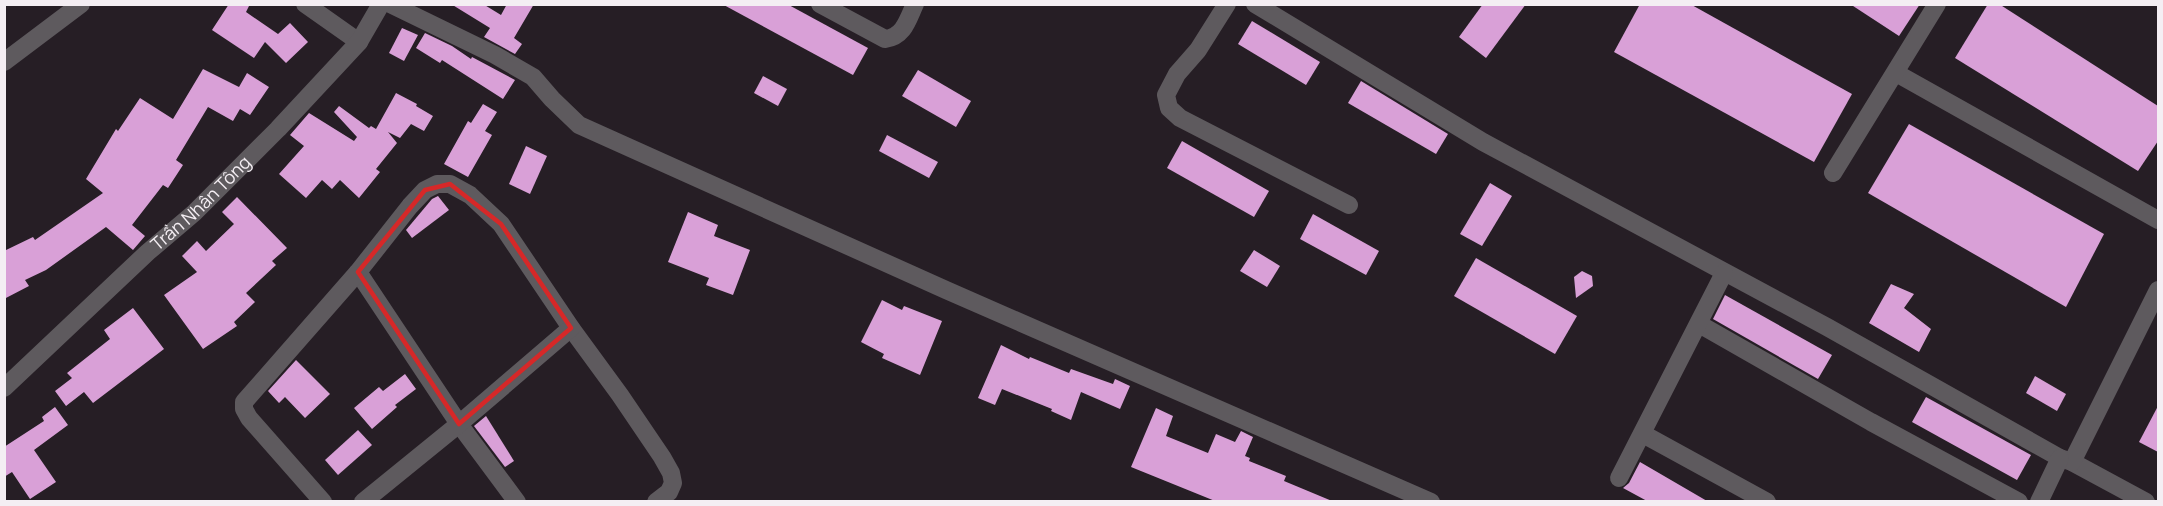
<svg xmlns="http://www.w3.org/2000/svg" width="2163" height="506" font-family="Manrope,sans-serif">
	<rect width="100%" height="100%" fill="#261e25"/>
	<g fill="#d9a0d7">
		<path d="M 229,4 L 250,4 L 246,12 L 278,34 L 290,23 L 308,42 L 286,63 L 265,42 L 254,58 L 212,30 Z"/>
		<path d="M 451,4 L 483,4 L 501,15 L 507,4 L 534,4 L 514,38 L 522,44 L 515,54 L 484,37 L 490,28 Z"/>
		<path d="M 722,4 L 787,4 L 868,48 L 853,75 Z"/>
		<path d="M 1483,4 L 1526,4 L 1486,58 L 1459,37 Z"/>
		<path d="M 1640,4 L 1690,4 L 1852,94 L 1814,162 L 1614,52 Z"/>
		<path d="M 1850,4 L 1920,4 L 1899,36 Z"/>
		<path d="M 1988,4 L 1999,4 L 2158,106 L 2158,141 L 2138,171 L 1955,58 Z"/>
		<path d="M 1252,21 L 1320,62 L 1306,85 L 1238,44 Z"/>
		<path d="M 402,28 L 418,35 L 404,61 L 389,53 Z"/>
		<path d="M 425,33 L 452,46 L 471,59 L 472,57 L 515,80 L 503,99 L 442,60 L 440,63 L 416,48 Z"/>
		<path d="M 203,69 L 239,87 L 247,73 L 269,87 L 250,115 L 240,109 L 233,121 L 208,107 L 176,160 L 183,165 L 168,188 L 163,185 L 132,225 L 145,236 L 133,250 L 106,227 L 46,270 L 25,280 L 29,286 L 4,299 L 4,251 L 33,237 L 35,240 L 103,193 L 86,179 L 116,129 L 118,131 L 140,98 L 173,119 Z"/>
		<path d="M 918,70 L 971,101 L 956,127 L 902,96 Z"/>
		<path d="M 763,76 L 787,89 L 778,106 L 754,93 Z"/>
		<path d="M 1361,81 L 1448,134 L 1436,154 L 1348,103 Z"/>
		<path d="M 396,93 L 417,104 L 416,106 L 433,116 L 424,131 L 411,124 L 400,138 L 388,132 L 397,143 L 376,169 L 380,172 L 359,198 L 340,180 L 332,189 L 322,180 L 306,198 L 279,174 L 304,146 L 290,135 L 309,113 L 354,141 L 357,137 L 334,112 L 339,106 L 369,128 L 371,126 L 376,129 Z"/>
		<path d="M 483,104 L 497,112 L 485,131 L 492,135 L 468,177 L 444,164 L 468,121 L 471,123 Z"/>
		<path d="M 1909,124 L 2104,234 L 2066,307 L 1868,193 Z"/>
		<path d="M 887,135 L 938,162 L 929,178 L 879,151 Z"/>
		<path d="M 1182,141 L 1269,191 L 1254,217 L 1167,168 Z"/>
		<path d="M 526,146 L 547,156 L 530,194 L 509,184 Z"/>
		<path d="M 1490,183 L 1512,196 L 1482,246 L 1460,234 Z"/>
		<path d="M 438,196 L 449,210 L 412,238 L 406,230 L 432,199 Z"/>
		<path d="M 237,197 L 287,248 L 272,261 L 276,265 L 246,293 L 255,302 L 234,322 L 237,326 L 203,349 L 164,295 L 197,272 L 182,256 L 197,241 L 206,251 L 234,224 L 222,212 Z"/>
		<path d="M 688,212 L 718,225 L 714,236 L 750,250 L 733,295 L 706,285 L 709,278 L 668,262 Z"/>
		<path d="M 1313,214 L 1379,251 L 1366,275 L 1300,239 Z"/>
		<path d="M 1254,250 L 1280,266 L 1267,287 L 1240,271 Z"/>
		<path d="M 1476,258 L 1577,316 L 1555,354 L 1454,296 Z"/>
		<path d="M 1582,271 L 1592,276 L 1593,286 L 1576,298 L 1574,277 Z"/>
		<path d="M 1891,284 L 1914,294 L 1904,308 L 1931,329 L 1919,352 L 1869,323 Z"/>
		<path d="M 1725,295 L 1832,355 L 1818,379 L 1713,319 Z"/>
		<path d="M 882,300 L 902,310 L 904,306 L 942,321 L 920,375 L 882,358 L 884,354 L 861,342 Z"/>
		<path d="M 133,308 L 164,349 L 93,403 L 84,392 L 66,406 L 55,391 L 72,378 L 67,373 L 110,339 L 104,330 Z"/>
		<path d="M 1001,345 L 1029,359 L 1030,357 L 1069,373 L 1071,369 L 1113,384 L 1115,379 L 1130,386 L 1120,409 L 1081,392 L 1071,420 L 1051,411 L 1052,409 L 1002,389 L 995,405 L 978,398 Z"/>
		<path d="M 296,360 L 330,394 L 305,418 L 285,397 L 279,403 L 268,391 Z"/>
		<path d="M 405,374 L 416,389 L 395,405 L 397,407 L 372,429 L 354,408 L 379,387 L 383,391 Z"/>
		<path d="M 2035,376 L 2066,394 L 2057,411 L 2026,393 Z"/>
		<path d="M 1926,397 L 2031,455 L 2017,480 L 1912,422 Z"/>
		<path d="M 2158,406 L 2158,452 L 2139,442 Z"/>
		<path d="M 55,407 L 68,425 L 34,450 L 56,482 L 30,499 L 12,472 L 4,477 L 4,447 L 44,421 L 42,417 Z"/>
		<path d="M 1156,408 L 1173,416 L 1166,436 L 1208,453 L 1216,434 L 1235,442 L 1241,431 L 1253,437 L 1245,456 L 1250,458 L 1249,461 L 1286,476 L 1284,481 L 1332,501 L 1215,501 L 1131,467 Z"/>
		<path d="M 486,416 L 514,461 L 505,467 L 474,426 Z"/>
		<path d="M 358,430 L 372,445 L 338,475 L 325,460 Z"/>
		<path d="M 1640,462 L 1707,501 L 1647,501 L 1623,488 L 1629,483 Z"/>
	</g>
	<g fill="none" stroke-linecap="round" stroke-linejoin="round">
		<g stroke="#5e5a5e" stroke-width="18">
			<path d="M 305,4 L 359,42"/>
			<path d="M 390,4 L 495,55 L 533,77 L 552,99 L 579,125 L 946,290 L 1431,502"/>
			<path d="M 820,4 L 885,39 C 904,37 908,19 915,4"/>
			<path d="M 1227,4 L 1198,50 L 1177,74 L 1166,95 L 1169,108 L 1180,118 L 1349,205"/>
			<path d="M 1255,4 L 1483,142 L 1827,327 L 2060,458 L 2072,462 L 2146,502"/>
			<path d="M 4,62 L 81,4"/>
			<path d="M 1896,73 L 2158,220"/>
			<path d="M 1833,173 L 1937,4"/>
			<path d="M 358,272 L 459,424 L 517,502"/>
			<path d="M 1699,324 L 1871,422 L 2019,502"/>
			<path id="s1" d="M 4,388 L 148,252 L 194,213 L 278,129 L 359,42 L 381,4"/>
			<path d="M 1643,434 L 1767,502"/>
			<path d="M 2072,462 L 2158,290"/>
			<path d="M 1619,478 L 1724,273"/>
			<path d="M 323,502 L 249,418 L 244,409 L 244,402 L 358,272 L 410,206 L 425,190 L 437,184 L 450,184 L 470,195 L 501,224 L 571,328 L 620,395 L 662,457 L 671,473 L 673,483 L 669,492 L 656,502"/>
			<path d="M 363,502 L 459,424 L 571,328"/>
			<path d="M 2039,502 L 2060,458"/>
		</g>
	</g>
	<path fill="none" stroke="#d62828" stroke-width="4.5" stroke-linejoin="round" d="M 450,184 L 501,224 L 571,328 L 459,424 L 358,272 L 425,190 Z"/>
	<g text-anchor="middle" stroke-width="6" stroke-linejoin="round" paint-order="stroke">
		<g font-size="18" fill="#f4eef3" stroke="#0d090c">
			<text dy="6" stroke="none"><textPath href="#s1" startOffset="270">Trần Nhân Tông</textPath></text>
		</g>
	</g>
	<rect width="2163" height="506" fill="none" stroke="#f4eef3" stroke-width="12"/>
</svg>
